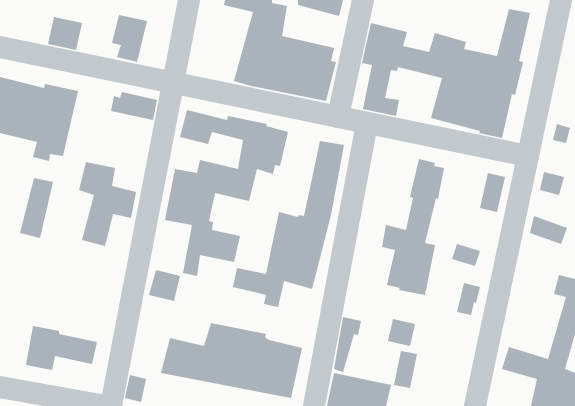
<svg xmlns="http://www.w3.org/2000/svg" width="575" height="406" font-family="Lato,sans-serif">
	<rect width="100%" height="100%" fill="#fafaf8"/>
	<g fill="#aab3b9">
		<path d="M 225,0 L 272,0 L 272,3 L 287,6 L 282,36 L 334,48 L 331,61 L 336,62 L 326,101 L 251,86 L 234,81 L 253,12 L 224,5 Z"/>
		<path d="M 298,0 L 343,0 L 339,16 L 298,5 Z"/>
		<path d="M 509,9 L 530,13 L 519,61 L 523,62 L 515,95 L 512,94 L 502,138 L 479,133 L 480,131 L 431,118 L 442,78 L 398,67 L 397,71 L 391,70 L 385,98 L 399,100 L 396,116 L 363,109 L 372,65 L 362,63 L 371,23 L 407,32 L 403,46 L 429,52 L 435,33 L 466,42 L 464,49 L 497,56 Z"/>
		<path d="M 119,15 L 147,21 L 137,62 L 117,57 L 121,45 L 112,43 Z"/>
		<path d="M 54,17 L 82,23 L 76,50 L 48,44 Z"/>
		<path d="M 0,77 L 44,88 L 45,84 L 78,91 L 63,156 L 50,154 L 49,161 L 33,157 L 37,142 L 0,133 Z"/>
		<path d="M 122,92 L 157,100 L 153,120 L 111,111 L 114,96 L 120,98 Z"/>
		<path d="M 187,110 L 227,120 L 228,116 L 267,124 L 266,126 L 288,132 L 280,166 L 275,165 L 273,174 L 257,169 L 249,201 L 215,193 L 209,221 L 213,222 L 212,230 L 240,236 L 234,262 L 200,255 L 197,276 L 183,273 L 192,225 L 165,220 L 175,169 L 197,173 L 200,160 L 238,169 L 243,140 L 212,132 L 208,144 L 180,137 Z"/>
		<path d="M 557,124 L 570,128 L 566,143 L 553,140 Z"/>
		<path d="M 320,141 L 344,145 L 331,215 L 312,289 L 284,281 L 278,307 L 264,304 L 266,295 L 233,287 L 237,268 L 266,274 L 279,212 L 298,217 L 299,215 L 304,216 Z"/>
		<path d="M 419,159 L 435,163 L 434,166 L 444,168 L 438,199 L 436,198 L 425,243 L 435,245 L 425,295 L 399,290 L 400,288 L 387,285 L 395,250 L 382,247 L 386,225 L 406,230 L 413,198 L 410,197 Z"/>
		<path d="M 86,162 L 115,168 L 112,186 L 136,192 L 131,218 L 113,214 L 105,246 L 82,240 L 94,195 L 79,190 Z"/>
		<path d="M 544,172 L 564,177 L 559,195 L 540,190 Z"/>
		<path d="M 488,173 L 505,177 L 497,212 L 480,208 Z"/>
		<path d="M 34,178 L 53,182 L 40,238 L 20,233 Z"/>
		<path d="M 534,216 L 567,228 L 561,244 L 530,233 Z"/>
		<path d="M 457,244 L 480,251 L 475,266 L 452,259 Z"/>
		<path d="M 156,270 L 180,276 L 174,301 L 149,295 Z"/>
		<path d="M 559,275 L 575,279 L 575,334 L 565,369 L 575,373 L 575,406 L 531,406 L 537,379 L 502,369 L 509,347 L 548,359 L 566,297 L 554,294 Z"/>
		<path d="M 464,283 L 480,287 L 476,303 L 474,302 L 471,315 L 457,312 Z"/>
		<path d="M 343,317 L 361,321 L 358,335 L 354,334 L 343,372 L 334,369 Z"/>
		<path d="M 393,319 L 415,324 L 410,346 L 388,341 Z"/>
		<path d="M 211,323 L 266,334 L 265,337 L 269,340 L 302,348 L 291,398 L 161,373 L 170,338 L 204,346 Z"/>
		<path d="M 33,326 L 59,331 L 59,334 L 97,342 L 92,364 L 55,356 L 52,370 L 26,365 Z"/>
		<path d="M 401,351 L 417,354 L 410,388 L 394,385 Z"/>
		<path d="M 334,373 L 391,385 L 386,406 L 327,406 Z"/>
		<path d="M 130,375 L 146,379 L 141,402 L 125,398 Z"/>
	</g>
	<g fill="none" stroke-linecap="round" stroke-linejoin="round">
		<g stroke="#c3c8cc" stroke-width="22">
			<path d="M 0,47 L 528,156"/>
			<path d="M 338,117 L 363,0"/>
			<path d="M 0,387 L 106,406"/>
			<path d="M 111,406 L 189,0"/>
			<path d="M 314,406 L 367,123"/>
			<path d="M 475,406 L 561,0"/>
		</g>
	</g>
</svg>
